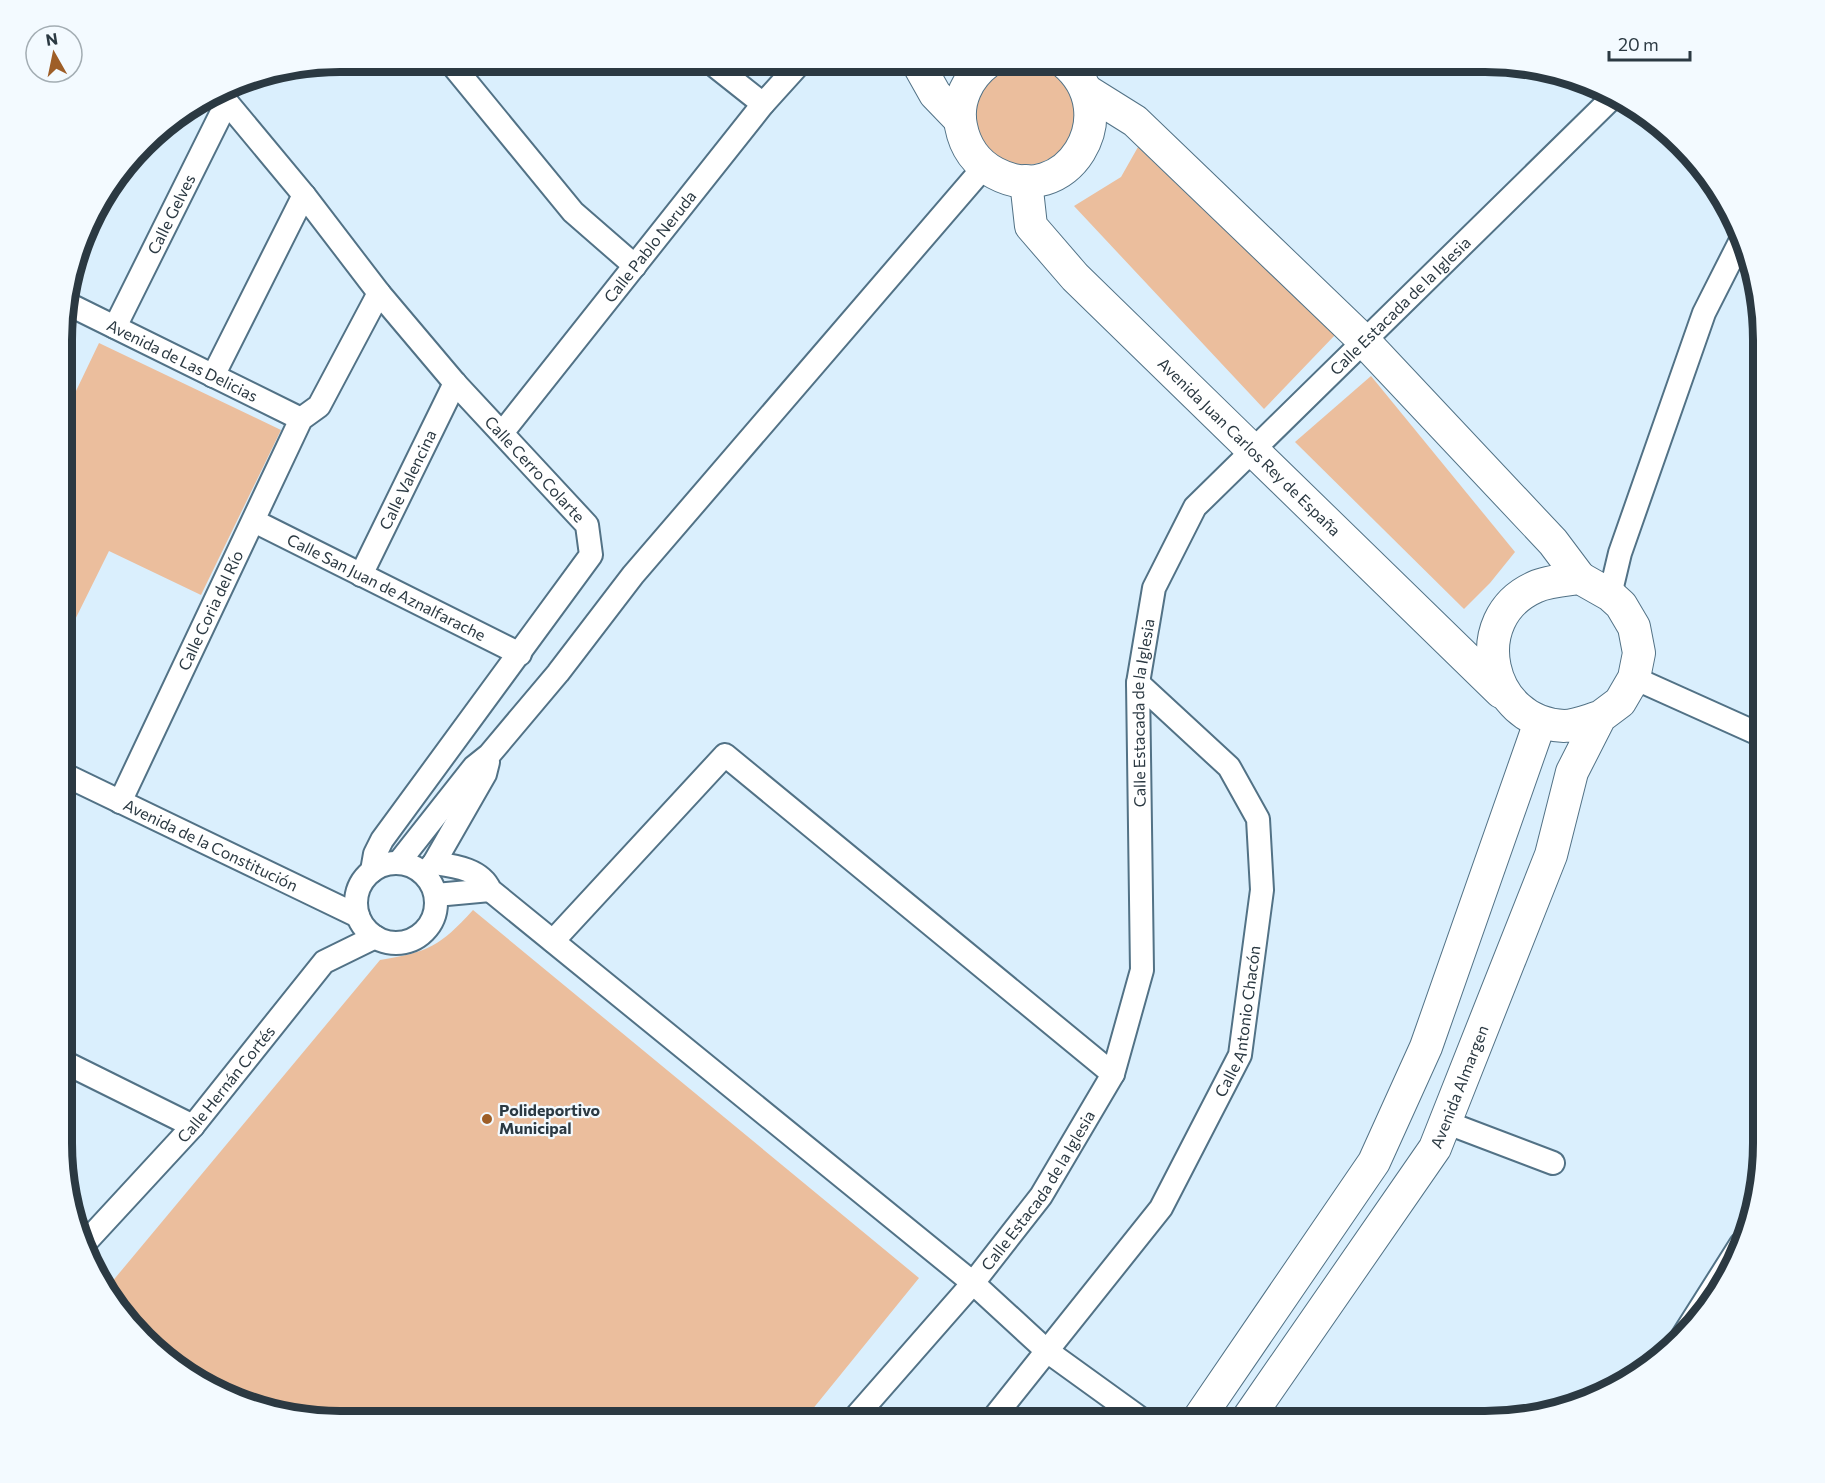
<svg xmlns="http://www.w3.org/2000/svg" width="1825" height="1483" font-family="Commissioner,sans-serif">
	<rect width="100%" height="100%" fill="#daeffd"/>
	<g fill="#ebbe9d">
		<circle cx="1025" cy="115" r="50"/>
		<path d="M 1138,147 L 1335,335 L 1264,409 L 1074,206 L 1121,177 Z"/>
		<path d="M 99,343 L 281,430 L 201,595 L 109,551 L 63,644 L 64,416 Z"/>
		<path d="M 1371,376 L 1515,552 L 1490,583 L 1464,609 L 1295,442 Z"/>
		<path d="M 473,910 L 919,1278 L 803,1421 L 322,1421 L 233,1400 L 143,1340 L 106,1289 L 380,960 C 429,952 440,946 473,910 Z"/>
	</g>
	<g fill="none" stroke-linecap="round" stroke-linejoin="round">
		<g stroke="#527286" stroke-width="26">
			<g id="street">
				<path d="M 450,62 L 573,212 L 635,266"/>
				<path d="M 710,62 L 763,104"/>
				<path id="s1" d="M 220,94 L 304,195 L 379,293 L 455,383 L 587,525 L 591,555 L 382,840 L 375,854 L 372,871"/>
				<path id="s2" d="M 64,302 L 301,419"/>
				<path id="s3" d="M 115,327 L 227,102"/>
				<path d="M 213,376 L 304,195"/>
				<path id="s4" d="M 502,433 L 763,104 L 801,62"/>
				<path id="s5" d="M 254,521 L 520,654"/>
				<path id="s6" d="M 361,575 L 455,383"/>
				<path d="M 1610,595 L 1620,553 L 1704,313 L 1743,236"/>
				<path d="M 1634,678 L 1763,736"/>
				<path id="s7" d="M 63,774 L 358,916"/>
				<path id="s8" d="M 120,802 L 301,419 L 319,406 L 379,293"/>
				<path d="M 399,862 L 474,767 L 489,755 L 558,673 L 633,575 L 984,167"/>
				<path d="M 434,863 C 454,866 481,869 490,890 L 973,1283 L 1047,1351 L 1144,1421"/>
				<circle cx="396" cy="903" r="40"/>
				<path d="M 425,873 L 434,863 L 485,774 L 488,762"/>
				<path d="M 436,895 L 490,890"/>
				<path d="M 553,941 L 725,755 L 1113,1074"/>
				<path d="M 62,1061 L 193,1126"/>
				<path d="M 1445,1122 L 1553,1163"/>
				<path id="s9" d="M 84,1244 L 193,1126 L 324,962 L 375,937"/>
				<path d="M 1679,1342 L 1741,1244"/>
				<path id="s10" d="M 852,1421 L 973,1283 L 1041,1196 L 1113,1074 L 1142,970 L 1138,683 L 1154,588 L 1195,507 L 1613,97"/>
				<path id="s11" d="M 991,1421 L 1161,1208 L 1240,1055 L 1262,890 L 1258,819 L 1229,767 L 1138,683"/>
			</g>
		</g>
		<g stroke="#527286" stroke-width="34">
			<g id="secondary">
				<path d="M 917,62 L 935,94 L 960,120"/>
				<path d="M 988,62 C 968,77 956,101 961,126 C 965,147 976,163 995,173 C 1066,211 1127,114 1064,62"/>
				<path d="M 1087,91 L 1135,121 L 1363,340 L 1553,542 L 1580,578"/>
				<path id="s12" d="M 1026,181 L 1031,226 L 1075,277 L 1501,692"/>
				<path d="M 1197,1421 L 1374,1162 L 1426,1047 L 1540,722"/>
				<path id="s13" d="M 1246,1421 L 1435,1148 L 1551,855 L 1572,772 L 1600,717 L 1620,702 L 1634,678 L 1639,653 L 1634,627 L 1621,605 L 1610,595 L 1580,578 C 1566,580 1548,581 1535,587 C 1465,618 1488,723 1564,726 C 1575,726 1589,720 1600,717"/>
			</g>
		</g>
		<use href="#street" stroke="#fff" stroke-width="22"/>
		<use href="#secondary" stroke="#fff" stroke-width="32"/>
	</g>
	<circle fill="#9e5e27" stroke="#f3faff" stroke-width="2" cx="487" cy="1119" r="6"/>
	<g text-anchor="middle" stroke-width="4.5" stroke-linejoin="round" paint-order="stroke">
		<g font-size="16" fill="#2b3942" stroke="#f3faff">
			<text dy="6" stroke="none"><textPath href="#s3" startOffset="126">Calle Gelves</textPath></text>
			<text dy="6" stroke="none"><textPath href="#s4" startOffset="238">Calle Pablo Neruda</textPath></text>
			<text dy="6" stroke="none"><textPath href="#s10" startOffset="1305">Calle Estacada de la Iglesia</textPath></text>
			<text dy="6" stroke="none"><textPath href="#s2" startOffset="132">Avenida de Las Delicias</textPath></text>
			<text dy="6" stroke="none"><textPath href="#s12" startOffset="356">Avenida Juan Carlos Rey de España</textPath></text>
			<text dy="6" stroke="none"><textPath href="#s1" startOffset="490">Calle Cerro Colarte</textPath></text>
			<text dy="6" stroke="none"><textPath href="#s6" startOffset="106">Calle Valencina</textPath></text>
			<text dy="6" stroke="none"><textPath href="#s5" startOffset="148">Calle San Juan de Aznalfarache</textPath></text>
			<text dy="6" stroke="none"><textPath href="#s8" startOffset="212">Calle Coria del Río</textPath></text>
			<text dy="6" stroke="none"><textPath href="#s10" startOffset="801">Calle Estacada de la Iglesia</textPath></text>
			<text dy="6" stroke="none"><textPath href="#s7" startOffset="164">Avenida de la Constitución</textPath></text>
			<text dy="6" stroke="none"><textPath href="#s11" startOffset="477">Calle Antonio Chacón</textPath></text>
			<text dy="6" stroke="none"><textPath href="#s9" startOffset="214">Calle Hernán Cortés</textPath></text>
			<text dy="6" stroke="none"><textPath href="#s13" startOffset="398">Avenida Almargen</textPath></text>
			<text dy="6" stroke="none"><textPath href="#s10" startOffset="297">Calle Estacada de la Iglesia</textPath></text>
		</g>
		<g font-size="16" font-weight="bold" fill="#2b3942" stroke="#f3faff" text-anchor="start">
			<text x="499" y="1116">Polideportivo<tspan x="499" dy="18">Municipal</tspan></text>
		</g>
	</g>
	<path d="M0 0H1825V1483H0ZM340 72H1485A268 268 0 0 1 1753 340V1143A268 268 0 0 1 1485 1411H340A268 268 0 0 1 72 1143V340A268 268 0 0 1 340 72Z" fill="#f3faff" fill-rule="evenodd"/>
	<path fill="none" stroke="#2b3942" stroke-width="8" d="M340 72H1485A268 268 0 0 1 1753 340V1143A268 268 0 0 1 1485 1411H340A268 268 0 0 1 72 1143V340A268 268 0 0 1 340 72Z"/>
	<g transform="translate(54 54) rotate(351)"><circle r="28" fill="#f3faff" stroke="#a3adb3" stroke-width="1.5"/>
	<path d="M0-4.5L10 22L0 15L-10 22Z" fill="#9e5e27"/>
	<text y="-9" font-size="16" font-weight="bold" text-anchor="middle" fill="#2b3942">N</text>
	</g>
	<path d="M1609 51v9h81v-9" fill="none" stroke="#2b3942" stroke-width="3"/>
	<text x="1618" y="51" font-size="18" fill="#2b3942" stroke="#f3faff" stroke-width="4.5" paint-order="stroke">20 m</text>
</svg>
